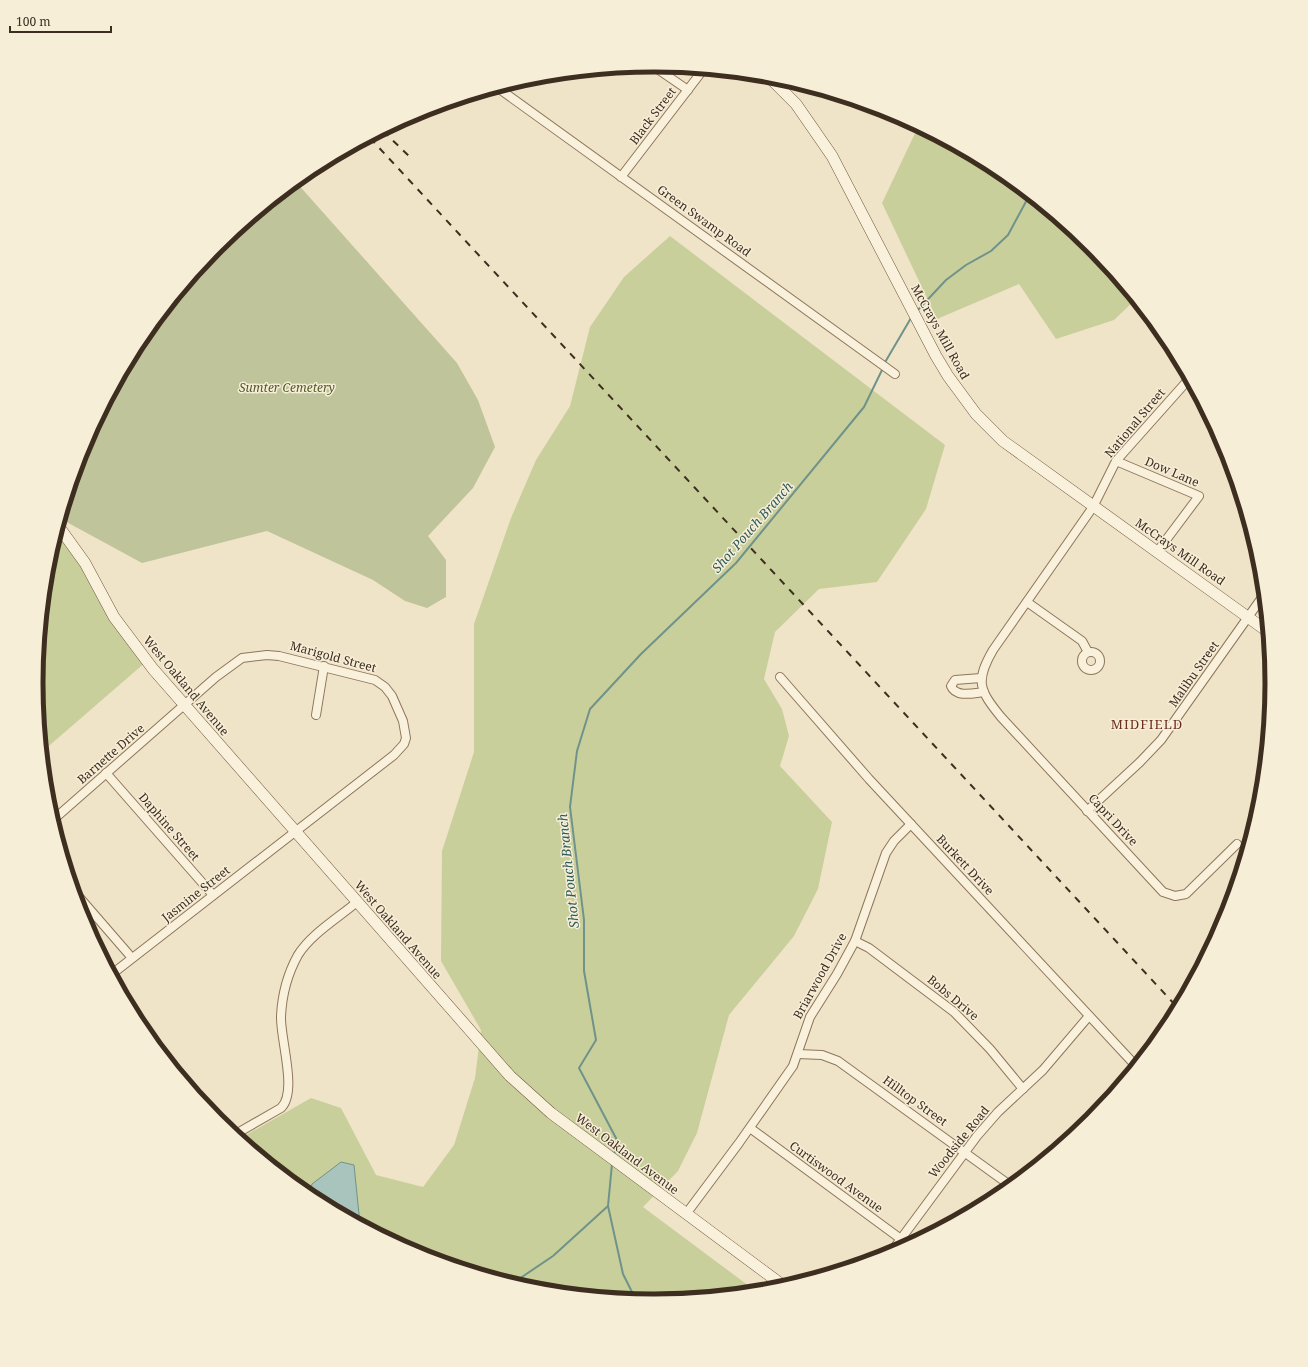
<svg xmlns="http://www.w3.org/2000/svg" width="1308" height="1367" font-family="'Noto Serif',serif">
	<rect width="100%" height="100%" fill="#f0e4c8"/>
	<g fill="#c9cf9b">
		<path d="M 918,127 L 998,170 L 1091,247 L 1135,300 L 1114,320 L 1056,339 L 1019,284 L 937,319 L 882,203 Z"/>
		<path d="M 670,236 L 945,445 L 926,509 L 877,582 L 819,589 L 775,632 L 764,679 L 782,709 L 789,736 L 780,766 L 832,822 L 818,889 L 794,936 L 729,1015 L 697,1133 L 678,1171 L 643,1207 L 753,1289 L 753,1292 L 654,1301 L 533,1290 L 417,1254 L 310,1197 L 239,1139 L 311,1098 L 341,1108 L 376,1175 L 423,1187 L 454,1145 L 475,1078 L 481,1030 L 441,961 L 442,851 L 474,752 L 474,624 L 511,518 L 536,460 L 570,406 L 590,327 L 624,277 Z"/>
		<path d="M 59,527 L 147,661 L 43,751 L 36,683 L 48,563 Z"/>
	</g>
	<path fill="#bfc49a" d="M 296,182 L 457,363 L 478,400 L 495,447 L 473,488 L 428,536 L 446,560 L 446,597 L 427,608 L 405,601 L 373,580 L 267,531 L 142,563 L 61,519 L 83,447 L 140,340 L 217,246 Z"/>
	<path fill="#a9c4bc" stroke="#6f938a" d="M 341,1162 L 354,1165 L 360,1224 L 309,1196 L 312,1184 Z"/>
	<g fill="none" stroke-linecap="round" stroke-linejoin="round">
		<g stroke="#6f938a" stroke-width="2">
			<path d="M 917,311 L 946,280 L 966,265 L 991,251 L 1008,235 L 1029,196"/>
			<path d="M 884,364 L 911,318"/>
			<path d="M 614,1156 L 617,1140 L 579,1068 L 596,1040 L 584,971 L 584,920 L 570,807 L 577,751 L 590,709 L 641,654 L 736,563 L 864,407 L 883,368"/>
			<path d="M 612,1164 L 608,1206 L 623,1274 L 636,1300"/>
			<path d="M 513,1283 L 553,1256 L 608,1206"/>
		</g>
		<g stroke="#8d765c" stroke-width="10">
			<g id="street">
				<path d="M 653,66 L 688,90"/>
				<path d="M 498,88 L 895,374"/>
				<path d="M 621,177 L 703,70"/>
				<path d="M 1189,379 L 1116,461 L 1093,507 L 993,650 C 975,681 979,690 1001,717 L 1163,892 L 1175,896 L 1186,894 L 1237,844"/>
				<path d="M 1116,461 L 1199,496 L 1157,552"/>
				<path d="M 1027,602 L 1082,641 L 1088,652"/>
				<circle cx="1091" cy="661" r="9"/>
				<path d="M 780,677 L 869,779 L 1136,1066"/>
				<path d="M 981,678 L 955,680 L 951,686 C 956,698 974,693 984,692"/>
				<path d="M 316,715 L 324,666"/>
				<path d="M 106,773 L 213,895"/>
				<path d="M 1087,811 L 1140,762 L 1161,740 L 1263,596"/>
				<path d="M 53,820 L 216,677 L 242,658 L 267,655 L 279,656 L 375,680 L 385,687 L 392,696 L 403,721 L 406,738 L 404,744 L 394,755 L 112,974"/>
				<path d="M 74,891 L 132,958"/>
				<path d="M 855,941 L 869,948 L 954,1012 L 990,1049 L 1023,1089"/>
				<path d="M 798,1054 L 822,1055 L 838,1061 L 1011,1186"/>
				<path d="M 750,1128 L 909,1245"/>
				<path d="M 234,1135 L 281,1108 C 298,1092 280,1039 281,1016 C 282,996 288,973 298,955 C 311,934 338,918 357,902"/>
				<path d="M 686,1214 L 739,1143 L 793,1066 L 810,1017 L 837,974 L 855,941 L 886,853 L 894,841 L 911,824"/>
				<path d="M 889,1255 L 977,1136 L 998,1112 L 1043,1070 L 1089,1016"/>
			</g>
		</g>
		<g stroke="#6f573f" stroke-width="12">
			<g id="secondary">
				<path d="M 769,77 L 796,104 L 832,156 L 936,356 L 948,376 L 976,414 L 1003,441 L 1267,631"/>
				<path d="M 59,527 L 85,563 L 114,617 L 153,669 L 510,1076 L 551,1113 L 785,1287"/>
			</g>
		</g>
		<use href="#street" stroke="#faf1dc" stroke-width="8"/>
		<use href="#secondary" stroke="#faf1dc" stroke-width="11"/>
		<g stroke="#3d2e20" stroke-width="2" stroke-dasharray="7 7" stroke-linecap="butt">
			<path d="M 383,131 L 412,159"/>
			<path d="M 370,138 L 1178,1008"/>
		</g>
	</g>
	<g text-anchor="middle" stroke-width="3" stroke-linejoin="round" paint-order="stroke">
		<g font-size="12" fill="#3d2e20" stroke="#f7eed8">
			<text transform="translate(653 116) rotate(-53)" y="4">Black Street</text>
			<text transform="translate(704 221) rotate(36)" y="4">Green Swamp Road</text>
			<text transform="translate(940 332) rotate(61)" y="4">McCrays Mill Road</text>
			<text transform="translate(1135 423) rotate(-50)" y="4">National Street</text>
			<text transform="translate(1172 472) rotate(23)" y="4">Dow Lane</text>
			<text transform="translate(1180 552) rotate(35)" y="4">McCrays Mill Road</text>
			<text transform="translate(333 657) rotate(15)" y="4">Marigold Street</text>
			<text transform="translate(1194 674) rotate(-55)" y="4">Malibu Street</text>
			<text transform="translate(186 686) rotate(50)" y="4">West Oakland Avenue</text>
			<text transform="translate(111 754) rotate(-41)" y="4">Barnette Drive</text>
			<text transform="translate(1113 820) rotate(47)" y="4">Capri Drive</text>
			<text transform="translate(169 827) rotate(49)" y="4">Daphine Street</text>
			<text transform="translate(965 865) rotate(47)" y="4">Burkett Drive</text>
			<text transform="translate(196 894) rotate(-38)" y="4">Jasmine Street</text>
			<text transform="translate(398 930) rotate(49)" y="4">West Oakland Avenue</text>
			<text transform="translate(820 976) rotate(-61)" y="4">Briarwood Drive</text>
			<text transform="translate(953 998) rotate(40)" y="4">Bobs Drive</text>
			<text transform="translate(915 1101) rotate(36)" y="4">Hilltop Street</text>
			<text transform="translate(959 1142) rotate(-51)" y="4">Woodside Road</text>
			<text transform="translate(627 1154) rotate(37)" y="4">West Oakland Avenue</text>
			<text transform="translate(836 1177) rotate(36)" y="4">Curtiswood Avenue</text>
		</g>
		<g font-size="12" font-style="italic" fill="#4d5a26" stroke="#f7eed8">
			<text x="287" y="392">Sumter Cemetery</text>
		</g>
		<g font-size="13" font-style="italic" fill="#2f5d5a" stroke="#f7eed8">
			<text transform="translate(752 527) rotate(-49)" y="5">Shot Pouch Branch</text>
			<text transform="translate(568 871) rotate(-96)" y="5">Shot Pouch Branch</text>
		</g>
		<g font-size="13" letter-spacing="1" fill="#6b2e1e" stroke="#f7eed8">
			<text x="1147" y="729">MIDFIELD</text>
		</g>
	</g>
	<path d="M0 0H1308V1367H0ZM43 683a611 611 0 1 1 1222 0a611 611 0 1 1-1222 0Z" fill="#f7eed8" fill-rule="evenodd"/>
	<path fill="none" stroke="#3d2e20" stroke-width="5" d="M43 683a611 611 0 1 1 1222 0a611 611 0 1 1-1222 0Z"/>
	<path d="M10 26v6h101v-6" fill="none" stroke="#3d2e20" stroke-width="2"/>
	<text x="16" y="26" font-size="12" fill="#3d2e20" stroke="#f7eed8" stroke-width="3" paint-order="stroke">100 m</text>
</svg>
